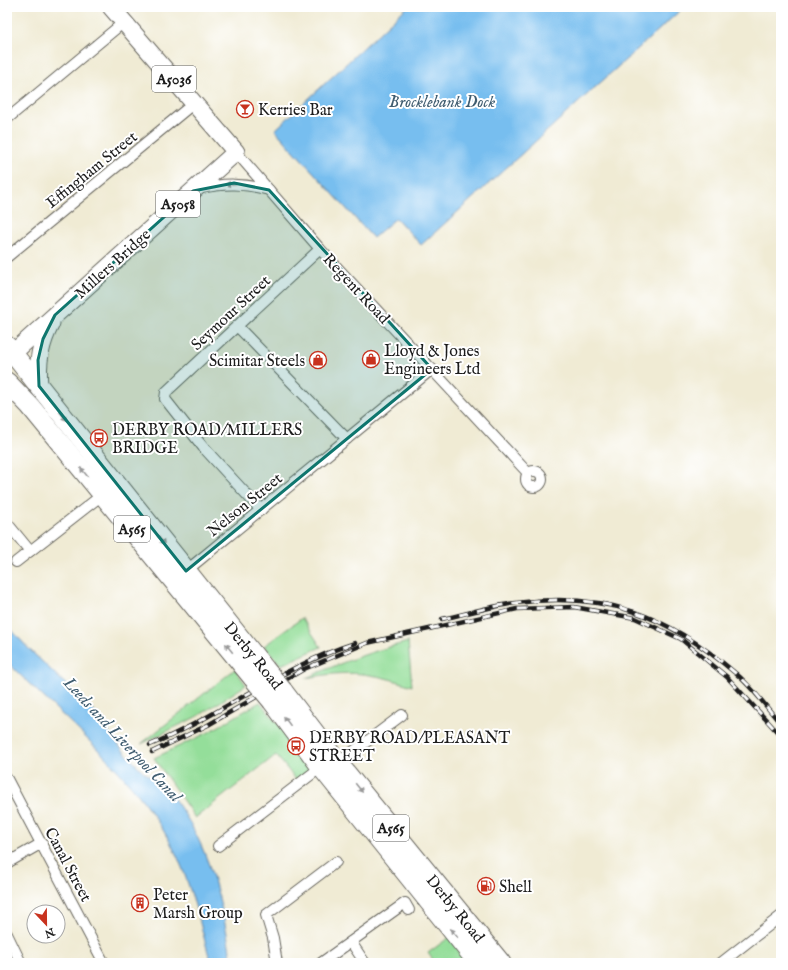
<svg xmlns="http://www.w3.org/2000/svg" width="788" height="970" font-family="'IM FELL English',serif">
	<rect width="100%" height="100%" fill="#fff"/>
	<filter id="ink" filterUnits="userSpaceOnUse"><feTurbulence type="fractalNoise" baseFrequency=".025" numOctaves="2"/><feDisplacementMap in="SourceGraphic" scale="8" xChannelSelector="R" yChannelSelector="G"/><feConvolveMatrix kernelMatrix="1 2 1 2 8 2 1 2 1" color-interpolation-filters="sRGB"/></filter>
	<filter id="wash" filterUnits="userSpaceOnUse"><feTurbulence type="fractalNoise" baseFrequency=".012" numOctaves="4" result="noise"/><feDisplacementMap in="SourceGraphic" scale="16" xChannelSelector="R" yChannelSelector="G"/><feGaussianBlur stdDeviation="0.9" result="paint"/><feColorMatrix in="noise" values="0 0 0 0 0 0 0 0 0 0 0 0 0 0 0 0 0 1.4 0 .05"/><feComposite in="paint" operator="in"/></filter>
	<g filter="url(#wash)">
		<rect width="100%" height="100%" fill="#f0ebd4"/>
		<g fill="#94de9a" stroke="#587d5b">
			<path d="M 302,618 L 321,647 L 281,665 L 264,646 Z"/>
			<path d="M 408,642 L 412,686 C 370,672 349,670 306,678 C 340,663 372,651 408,642 Z"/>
			<path d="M 235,669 L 246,685 L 200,715 L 141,744 Z"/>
			<path d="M 260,702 L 314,768 L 297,781 L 276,755 L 195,818 L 154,758 L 209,732 Z"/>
			<path d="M 451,936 L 470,963 L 435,963 L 428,953 Z"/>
		</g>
		<g fill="#77beef" stroke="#4a6d86">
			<path d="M 407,7 L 684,7 L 421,245 L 396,218 L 373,238 L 275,130 Z"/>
			<path d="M 7,625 L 29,649 L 102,719 C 109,736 129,758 143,771 C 153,779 163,785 171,795 C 209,842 223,905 232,963 L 211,963 C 201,928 193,892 178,858 C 143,781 66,721 7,662 Z"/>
		</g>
	</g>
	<g filter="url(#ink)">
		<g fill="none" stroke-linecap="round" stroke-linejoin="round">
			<g stroke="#66645c" stroke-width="12">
				<g id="street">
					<path d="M 7,119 L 124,22"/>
					<path d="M 236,152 L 320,249 L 528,473"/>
					<path d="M 198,189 C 223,183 244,183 269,190"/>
					<path d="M 7,257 L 194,103"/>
					<path d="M 237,326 L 347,439"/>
					<circle cx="534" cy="479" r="8"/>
					<path d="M 261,510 L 203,447 L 165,399 L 166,392 L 320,249"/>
					<path d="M 7,523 L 30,551"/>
					<path d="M 16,562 L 102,495"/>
					<path d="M 186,571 L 432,369"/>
					<path d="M 338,763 L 402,715"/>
					<path d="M 7,779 L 104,963"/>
					<path d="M 218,846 L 321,767"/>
					<path d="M 7,863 L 42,843"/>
					<path d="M 7,934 L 21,963"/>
					<path d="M 351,942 L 365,963"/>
					<path d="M 277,963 L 273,938 L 266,915 L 336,862"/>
					<path d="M 321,963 L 405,903 L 409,910"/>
					<path d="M 721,963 L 781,916"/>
				</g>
			</g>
			<g stroke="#66645c" stroke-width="19">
				<g id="primary">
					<path d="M 13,353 L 236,152 L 111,7"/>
					<path d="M 39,386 C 37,362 40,344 51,323"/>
				</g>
			</g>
			<g stroke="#66645c" stroke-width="21">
				<g id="highway">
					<path d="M 7,346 L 265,669"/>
					<path d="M 7,382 L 30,406 L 253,678"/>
					<path d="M 283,691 L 338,763 L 501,963"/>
					<path d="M 272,701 L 321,767 L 478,963"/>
				</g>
			</g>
			<use href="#street" stroke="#fff" stroke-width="10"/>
			<use href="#primary" stroke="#fff" stroke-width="17"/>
			<use href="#highway" stroke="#fff" stroke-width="19"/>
			<g stroke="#1c1c1c" stroke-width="4.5">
				<g id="rail">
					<path d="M 442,619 C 466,614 491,606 516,603 C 605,591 667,615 734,672 C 752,686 766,707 781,724"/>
					<path d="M 150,745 C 222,715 280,667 355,643"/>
					<path d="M 152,752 L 208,725 L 304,669 L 367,643 L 517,609 L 574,607 L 635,618 L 681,639 L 727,677 L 781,736"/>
				</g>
			</g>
			<use href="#rail" stroke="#fff" stroke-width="3" stroke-dasharray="9" stroke-linecap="butt"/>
			<g stroke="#66645c" stroke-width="21" stroke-linecap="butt">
				<g id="highway-bridge">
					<path d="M 265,669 L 283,691"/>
					<path d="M 253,678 L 272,701"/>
				</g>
			</g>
			<use href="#highway-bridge" stroke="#fff" stroke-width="19"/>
		</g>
		<defs><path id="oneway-solid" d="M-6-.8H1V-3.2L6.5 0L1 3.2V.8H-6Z"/></defs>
		<g fill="#999">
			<use href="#oneway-solid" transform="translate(231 184) rotate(177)"/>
			<use href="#oneway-solid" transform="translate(63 416) rotate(52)"/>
			<use href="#oneway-solid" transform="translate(84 472) rotate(-129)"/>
			<use href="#oneway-solid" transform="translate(161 540) rotate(52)"/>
			<use href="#oneway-solid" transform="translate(229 648) rotate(-129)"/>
			<use href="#oneway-solid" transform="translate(287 721) rotate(-126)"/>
			<use href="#oneway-solid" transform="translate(359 788) rotate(51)"/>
			<use href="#oneway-solid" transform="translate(454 933) rotate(-129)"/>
		</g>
	</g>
	<path fill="#0f766e" fill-opacity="0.2" stroke="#0f766e" stroke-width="3" stroke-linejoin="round" d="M 234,183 L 269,190 L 432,369 L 186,571 L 39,386 L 38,360 L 43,339 L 55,315 L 193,191 Z"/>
	<defs>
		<g id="bar-ring" transform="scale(0.9)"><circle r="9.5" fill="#fff" stroke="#c8321e" stroke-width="1.5"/><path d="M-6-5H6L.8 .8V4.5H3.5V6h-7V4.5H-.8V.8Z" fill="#c8321e"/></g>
		<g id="shop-ring" transform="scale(0.9)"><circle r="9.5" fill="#fff" stroke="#c8321e" stroke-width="1.5"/><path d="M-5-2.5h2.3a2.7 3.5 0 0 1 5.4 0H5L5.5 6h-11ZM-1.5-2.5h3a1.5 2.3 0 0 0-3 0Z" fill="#c8321e"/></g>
		<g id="bus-ring" transform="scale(0.9)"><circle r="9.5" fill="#fff" stroke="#c8321e" stroke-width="1.5"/><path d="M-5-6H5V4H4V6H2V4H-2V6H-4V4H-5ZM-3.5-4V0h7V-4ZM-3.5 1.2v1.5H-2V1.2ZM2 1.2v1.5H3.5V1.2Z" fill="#c8321e"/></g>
		<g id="fuel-ring" transform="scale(0.9)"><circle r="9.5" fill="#fff" stroke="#c8321e" stroke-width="1.5"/><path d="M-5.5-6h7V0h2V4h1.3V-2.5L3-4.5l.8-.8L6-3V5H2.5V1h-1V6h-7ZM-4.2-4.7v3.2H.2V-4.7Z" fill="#c8321e"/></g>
		<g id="building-ring" transform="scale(0.9)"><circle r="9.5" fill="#fff" stroke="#c8321e" stroke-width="1.5"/><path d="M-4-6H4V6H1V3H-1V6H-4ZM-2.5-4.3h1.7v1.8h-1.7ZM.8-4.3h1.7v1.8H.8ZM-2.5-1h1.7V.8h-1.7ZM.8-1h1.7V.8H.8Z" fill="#c8321e"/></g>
	</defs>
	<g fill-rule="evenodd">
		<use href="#bar-ring" x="245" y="109"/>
		<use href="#shop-ring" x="371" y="359"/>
		<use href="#shop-ring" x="318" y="360"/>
		<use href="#bus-ring" x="99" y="438"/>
		<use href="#bus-ring" x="296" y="746"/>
		<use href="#fuel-ring" x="486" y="886"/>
		<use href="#building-ring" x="140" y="903"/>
	</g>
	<g text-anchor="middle" stroke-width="4" stroke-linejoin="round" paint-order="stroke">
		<g fill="#fff" stroke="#606060" stroke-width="1">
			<rect x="152" y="66" width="44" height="26" rx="3"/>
			<rect x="156" y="191" width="44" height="26" rx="3"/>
			<rect x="114" y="516" width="36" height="26" rx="3"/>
			<rect x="373" y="815" width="36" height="26" rx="3"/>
		</g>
		<g font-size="15" font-weight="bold" fill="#1c1c1c">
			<text x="174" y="84">A5036</text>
			<text x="178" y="209">A5058</text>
			<text x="132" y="534">A565</text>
			<text x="391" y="833">A565</text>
		</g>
		<g font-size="16" fill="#1c1c1c" stroke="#fff" text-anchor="start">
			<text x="258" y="115">Kerries Bar</text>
			<text x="384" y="356">Lloyd &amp; Jones<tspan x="384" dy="18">Engineers Ltd</tspan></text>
			<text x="305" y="366" text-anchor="end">Scimitar Steels</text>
			<text x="112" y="435">DERBY ROAD/MILLERS<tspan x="112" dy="18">BRIDGE</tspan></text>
			<text x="309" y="743">DERBY ROAD/PLEASANT<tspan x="309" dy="18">STREET</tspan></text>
			<text x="499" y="892">Shell</text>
			<text x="153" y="900">Peter<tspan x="153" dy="18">Marsh Group</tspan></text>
		</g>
		<g font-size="16" fill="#1c1c1c" stroke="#fff">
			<text transform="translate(91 169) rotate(-39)" y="6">Effingham Street</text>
			<text transform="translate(112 263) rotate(-42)" y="6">Millers Bridge</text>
			<text transform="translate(357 288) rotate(47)" y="6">Regent Road</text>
			<text transform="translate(230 312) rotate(-43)" y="6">Seymour Street</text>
			<text transform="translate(244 504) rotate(-39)" y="6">Nelson Street</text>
			<text transform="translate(254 655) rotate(51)" y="6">Derby Road</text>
			<text transform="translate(69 864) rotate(62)" y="6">Canal Street</text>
			<text transform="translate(456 908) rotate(51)" y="6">Derby Road</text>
		</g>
		<g font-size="17" font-style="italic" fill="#405d70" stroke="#fff">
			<text x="442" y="107">Brocklebank Dock</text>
			<text transform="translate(123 739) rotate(47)" y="6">Leeds and Liverpool Canal</text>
		</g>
	</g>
	<rect width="788" height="970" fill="none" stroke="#fff" stroke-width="24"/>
	<g transform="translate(46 924) rotate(158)"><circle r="19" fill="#ffffff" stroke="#a4a4a4"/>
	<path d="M0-3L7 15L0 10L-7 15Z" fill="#c8321e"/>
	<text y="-6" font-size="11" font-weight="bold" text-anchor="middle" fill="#1c1c1c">N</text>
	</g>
</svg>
